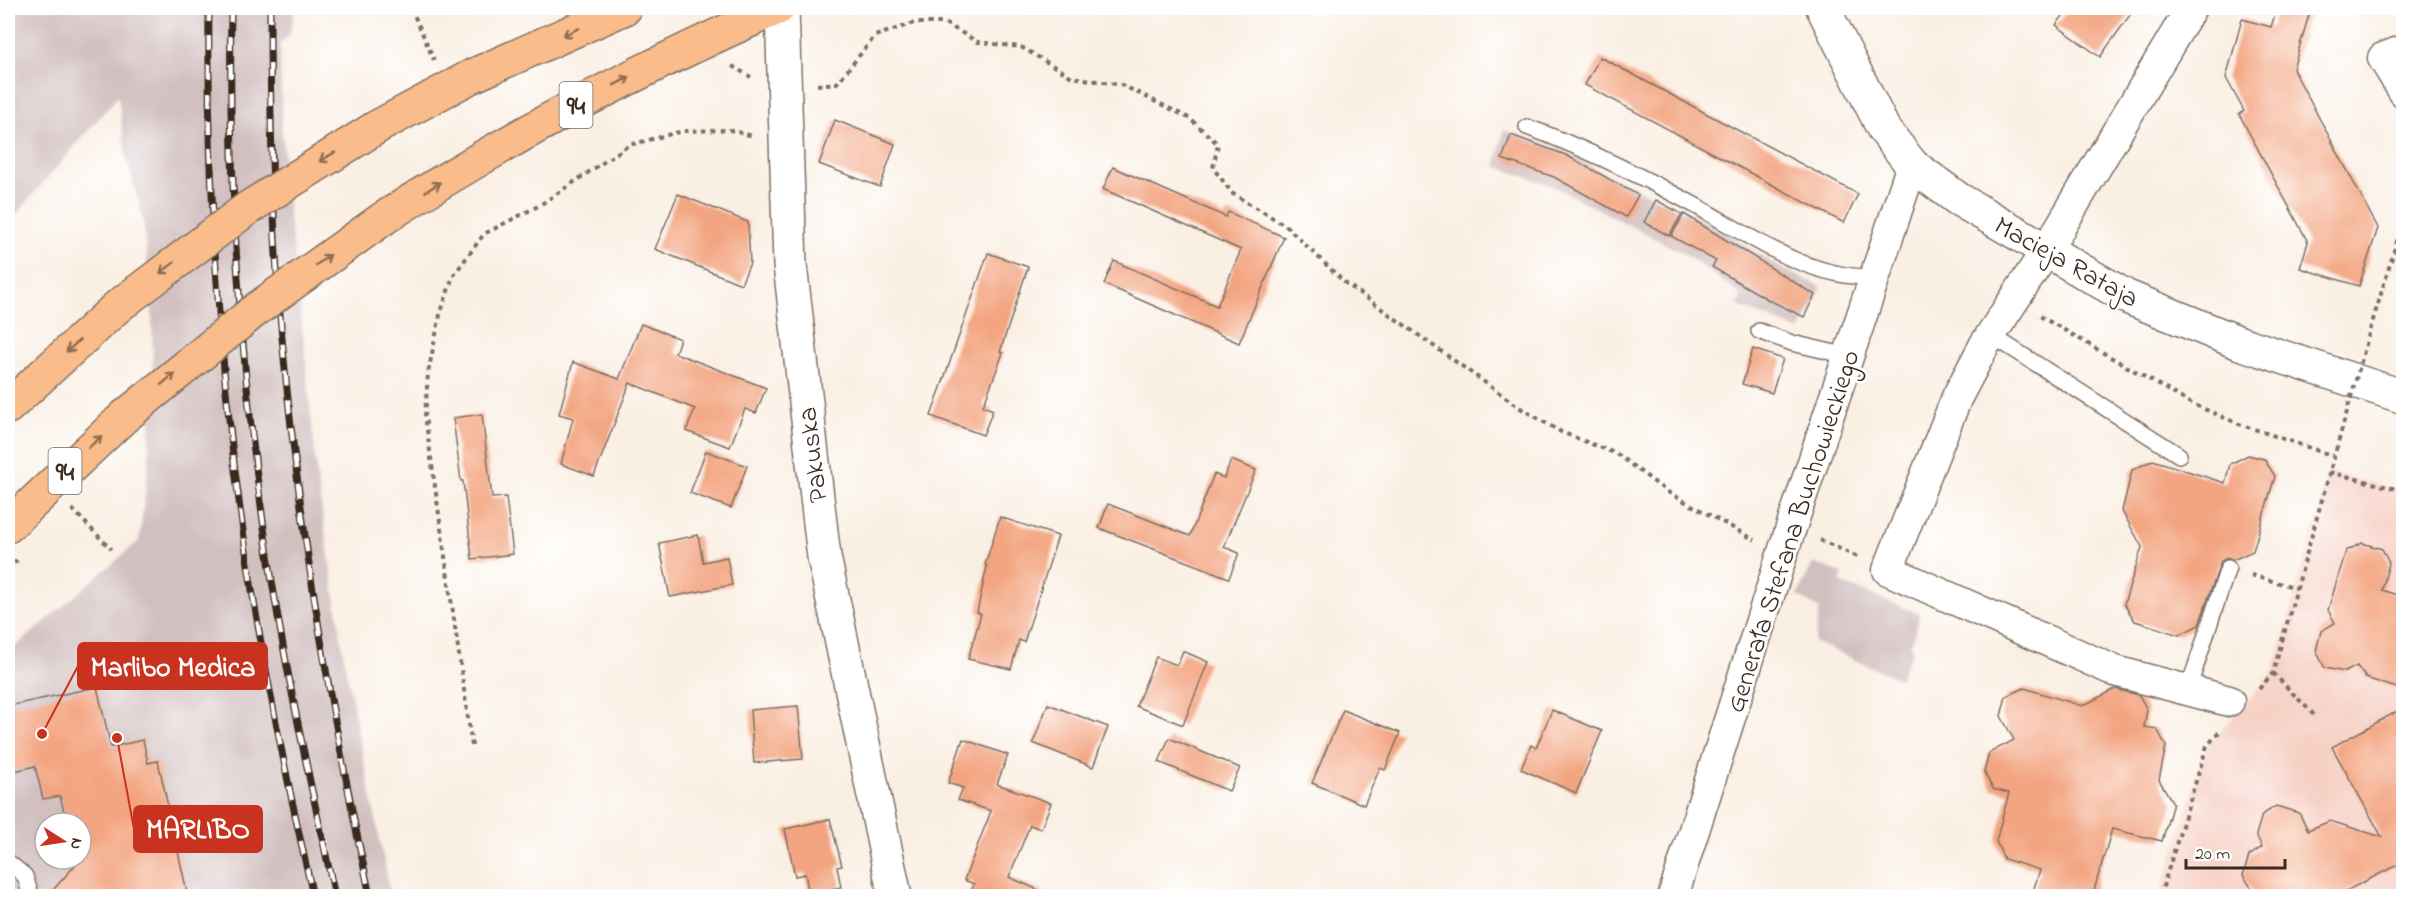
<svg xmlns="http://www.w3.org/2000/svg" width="2411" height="904" font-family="'Indie Flower',sans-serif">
	<rect width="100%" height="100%" fill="#fff"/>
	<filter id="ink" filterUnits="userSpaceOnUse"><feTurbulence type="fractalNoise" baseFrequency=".0167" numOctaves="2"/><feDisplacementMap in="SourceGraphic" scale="12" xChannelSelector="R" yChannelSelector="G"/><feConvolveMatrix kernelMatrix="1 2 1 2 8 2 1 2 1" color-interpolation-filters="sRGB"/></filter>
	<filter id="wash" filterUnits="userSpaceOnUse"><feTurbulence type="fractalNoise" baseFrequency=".008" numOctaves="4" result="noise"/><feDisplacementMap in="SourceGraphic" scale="24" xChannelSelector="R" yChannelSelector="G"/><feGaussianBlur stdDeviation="1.35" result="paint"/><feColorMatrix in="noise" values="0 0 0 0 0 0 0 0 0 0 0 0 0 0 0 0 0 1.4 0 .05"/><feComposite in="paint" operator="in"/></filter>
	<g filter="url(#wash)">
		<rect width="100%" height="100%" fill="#faefe3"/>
		<path fill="#f7d1c6" d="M 2329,472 L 2403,491 L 2403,896 L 2160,896 L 2207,746 L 2273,673 Z"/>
		<g fill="#d2bfbf" fill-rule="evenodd">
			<path d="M 8,8 L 295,8 L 290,34 L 280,44 L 282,130 L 289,218 L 297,272 L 317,476 L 346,670 L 391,896 L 8,896 L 8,653 L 139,541 L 148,470 L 153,375 L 152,311 L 143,219 L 126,157 L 118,96 L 8,224 ZM 45,823 L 81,823 L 81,859 L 45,859 Z"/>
			<path d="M 1504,130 L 1566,152 L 1609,176 L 1703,220 L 1781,268 L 1822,287 L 1800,331 L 1738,306 L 1741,295 L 1685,254 L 1553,186 L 1495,166 Z"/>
			<path d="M 1813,563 L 1842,573 L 1841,583 L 1920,614 L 1910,647 L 1913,651 L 1899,679 L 1814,642 L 1820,609 L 1797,596 Z"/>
		</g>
		<g id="blocks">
			<g fill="#f3a480">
				<path d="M 2069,8 L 2135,8 L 2100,57 L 2056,25 Z"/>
				<path d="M 2277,8 L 2311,8 L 2293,69 L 2378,228 L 2359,286 L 2300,268 L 2308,242 L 2239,114 L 2244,111 L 2226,78 L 2242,19 L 2271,27 Z"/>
				<path d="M 1600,57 L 1858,194 L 1844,223 L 1585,85 Z"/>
				<path d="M 835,120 L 895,144 L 880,187 L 819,164 Z"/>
				<path d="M 1511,135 L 1566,155 L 1638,195 L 1626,217 L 1554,177 L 1502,159 Z"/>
				<path d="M 1113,167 L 1226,217 L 1228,212 L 1284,237 L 1239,343 L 1104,284 L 1114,261 L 1217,306 L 1241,250 L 1103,189 Z"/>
				<path d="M 678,194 L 748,222 L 750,263 L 741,284 L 655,249 Z"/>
				<path d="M 1656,200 L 1682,214 L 1669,236 L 1644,222 Z"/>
				<path d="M 1684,214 L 1815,295 L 1804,317 L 1769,300 L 1712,267 L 1716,261 L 1671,236 Z"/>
				<path d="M 988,253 L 1028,267 L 1000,352 L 1003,353 L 983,406 L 993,410 L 983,435 L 931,416 Z"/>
				<path d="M 641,324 L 680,339 L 675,353 L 766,388 L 756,413 L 745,409 L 730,447 L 686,431 L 695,409 L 630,383 L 594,476 L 561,464 L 573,418 L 559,414 L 573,362 L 619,379 Z"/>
				<path d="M 1753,349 L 1783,359 L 1772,393 L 1742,384 Z"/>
				<path d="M 482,414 L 492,498 L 506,497 L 513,554 L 472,559 L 463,481 L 461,481 L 453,418 Z"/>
				<path d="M 706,451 L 747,466 L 731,508 L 690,493 Z"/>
				<path d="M 2248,455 L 2264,459 L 2275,476 L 2253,551 L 2233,560 L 2227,558 L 2221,561 L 2199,625 L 2179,635 L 2135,621 L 2124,604 L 2142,547 L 2122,511 L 2132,470 L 2153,460 L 2225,483 L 2230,464 Z"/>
				<path d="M 1231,460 L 1256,470 L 1224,547 L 1239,553 L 1229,578 L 1099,528 L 1108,504 L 1190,536 L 1214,474 L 1224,478 Z"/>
				<path d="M 1000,517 L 1058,536 L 1024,642 L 1019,640 L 1011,669 L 968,659 L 981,614 L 977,612 L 987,566 L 985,565 Z"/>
				<path d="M 698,535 L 703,562 L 727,557 L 732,585 L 670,597 L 659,543 Z"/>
				<path d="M 2362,543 L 2382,549 L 2389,563 L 2382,590 L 2403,597 L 2403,690 L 2366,678 L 2357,666 L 2345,672 L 2325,668 L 2316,651 L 2321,631 L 2335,623 L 2328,610 L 2346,551 Z"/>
				<path d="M 1183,651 L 1208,662 L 1183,725 L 1136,706 L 1156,657 L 1177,665 Z"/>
				<path d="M 97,687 L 111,747 L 143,740 L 148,763 L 158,761 L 188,897 L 47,897 L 76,864 L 75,859 L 81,859 L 81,823 L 67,823 L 60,796 L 43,799 L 35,766 L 11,772 L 8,755 L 8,706 Z"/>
				<path d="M 2024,688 L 2082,706 L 2115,689 L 2139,695 L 2147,710 L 2144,727 L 2157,729 L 2166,746 L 2159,780 L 2173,803 L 2162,841 L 2112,829 L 2092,897 L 2031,897 L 2040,870 L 2004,859 L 1996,841 L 2009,793 L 1993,789 L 1984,772 L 1989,753 L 2014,740 L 2001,716 L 2006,696 Z"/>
				<path d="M 1048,704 L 1108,727 L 1093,767 L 1033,743 Z"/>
				<path d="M 798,706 L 803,759 L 754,763 L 750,710 Z"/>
				<path d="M 2403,708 L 2403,877 L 2397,865 L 2334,897 L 2257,897 L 2243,875 L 2249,856 L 2262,847 L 2256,835 L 2262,815 L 2276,806 L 2299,813 L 2308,830 L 2330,821 L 2382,837 L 2332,747 Z"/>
				<path d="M 1343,710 L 1400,733 L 1385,770 L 1380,768 L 1364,805 L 1312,783 Z"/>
				<path d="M 1552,710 L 1602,731 L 1576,793 L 1521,769 L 1531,745 L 1536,748 Z"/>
				<path d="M 1169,738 L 1240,768 L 1229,791 L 1159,762 Z"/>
				<path d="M 963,739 L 1008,755 L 997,784 L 1051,803 L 1041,829 L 1030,825 L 1009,877 L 1054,897 L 969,897 L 974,884 L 964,880 L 991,811 L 958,800 L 963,788 L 948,783 Z"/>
				<path d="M 830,819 L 842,866 L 837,867 L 841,887 L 809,894 L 805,874 L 795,876 L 785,829 Z"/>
			</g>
		</g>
	</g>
	<g filter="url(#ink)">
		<use href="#blocks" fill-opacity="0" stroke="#7e6f63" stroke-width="1.5"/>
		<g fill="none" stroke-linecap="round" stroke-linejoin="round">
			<g stroke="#7e6f63" stroke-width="18">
				<g id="service">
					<path d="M 1527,127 C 1586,148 1643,177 1698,207 C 1753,238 1809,279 1875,277"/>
					<path d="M 1759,331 L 1792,343 L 1848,356"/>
					<path d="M 1991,335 L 2179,455"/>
					<path d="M 2188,690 L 2228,568"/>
					<path d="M 8,862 L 25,876 L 31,896"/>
				</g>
			</g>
			<g stroke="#7e6f63" stroke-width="33">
				<g id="minor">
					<path d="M 2191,8 L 2046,251 L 1985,344 L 1957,397 L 1888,570 L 2115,671 L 2229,701"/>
					<path d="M 2404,50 L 2383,58 L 2404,92"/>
					<path d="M 1673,896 L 1782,555 L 1912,165"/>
				</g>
			</g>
			<g stroke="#7e6f63" stroke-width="36">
				<g id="tertiary">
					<path d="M 782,8 L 790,265 L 824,557 L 895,896"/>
					<path d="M 1823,8 L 1883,128 L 1912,165 L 1958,199 L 2127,297 L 2240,343 L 2404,397"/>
				</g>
			</g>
			<g stroke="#7e6f63" stroke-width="36">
				<g id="primary">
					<path d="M 377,127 L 472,76 L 625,8"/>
					<path d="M 384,218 C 509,137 641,68 778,8"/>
					<path d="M 8,407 L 117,307"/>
					<path d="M 8,526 L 124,417"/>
				</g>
			</g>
			<g stroke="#7e6f63" stroke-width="4" stroke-dasharray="4.5 4.5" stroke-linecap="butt">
				<path d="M 411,8 L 434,60"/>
				<path d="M 816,12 L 826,8"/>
				<path d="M 732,66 L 751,77"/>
				<path d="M 817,85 L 837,83 L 875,36 L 914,23 L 945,23 L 978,42 L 1021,47 L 1072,77 L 1122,85 L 1189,118 L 1218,144 L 1213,168 L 1233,194 L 1285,225 L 1344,282 L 1522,409 L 1561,432 L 1617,454 L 1666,491 L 1755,540"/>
				<path d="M 2040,316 L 2188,402 L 2239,424 L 2334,456"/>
				<path d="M 2370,330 L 2404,218"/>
				<path d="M 2329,472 L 2404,491"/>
				<path d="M 72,509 L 111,549"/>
				<path d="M 1820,540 L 1860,558"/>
				<path d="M 8,570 L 20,557"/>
				<path d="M 2251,575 L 2297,588"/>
				<path d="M 2273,673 L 2316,717"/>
				<path d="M 2259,689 L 2273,673 L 2336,450"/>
				<path d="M 472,746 L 425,416 L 428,373 L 440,315 L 453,276 L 484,234 L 540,205 L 629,145 L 683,131 L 730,130 L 753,136"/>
				<path d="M 2160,896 L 2207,746 L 2219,732"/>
			</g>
			<use href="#service" stroke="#fff" stroke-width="15"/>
			<use href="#minor" stroke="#fff" stroke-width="30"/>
			<use href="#tertiary" stroke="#fff" stroke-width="33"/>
			<use href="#primary" stroke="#f9bc8a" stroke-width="33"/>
			<g stroke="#3b2a1e" stroke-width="7">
				<g id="rail">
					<path d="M 209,8 C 207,202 221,398 252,590 C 269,693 290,795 313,896"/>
					<path d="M 231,8 C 228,199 242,392 272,581 C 289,687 312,792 335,896"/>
					<path d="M 270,8 C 270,118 272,228 282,338 C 299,526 330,712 370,896"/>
				</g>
			</g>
			<use href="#rail" stroke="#fff" stroke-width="4.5" stroke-dasharray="14" stroke-linecap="butt"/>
			<g stroke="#7e6f63" stroke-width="36" stroke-linecap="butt">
				<g id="primary-bridge">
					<path d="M 117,307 L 248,208 L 377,127"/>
					<path d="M 124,417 L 258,308 L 384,218"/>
				</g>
			</g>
			<path stroke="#7e6f63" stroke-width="4" stroke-dasharray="4.5 4.5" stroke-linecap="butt" d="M 2336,450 L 2370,330"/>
			<use href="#primary-bridge" stroke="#f9bc8a" stroke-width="33"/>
		</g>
		<defs><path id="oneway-shaft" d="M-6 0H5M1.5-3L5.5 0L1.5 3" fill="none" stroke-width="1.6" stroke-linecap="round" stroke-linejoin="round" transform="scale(1.5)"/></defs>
		<g stroke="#906c4f">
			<use href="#oneway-shaft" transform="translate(571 32) rotate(155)"/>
			<use href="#oneway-shaft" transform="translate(622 81) rotate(-27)"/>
			<use href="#oneway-shaft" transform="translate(327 157) rotate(149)"/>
			<use href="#oneway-shaft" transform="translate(433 187) rotate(-32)"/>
			<use href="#oneway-shaft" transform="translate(323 260) rotate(-35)"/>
			<use href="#oneway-shaft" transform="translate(167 268) rotate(143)"/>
			<use href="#oneway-shaft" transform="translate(73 346) rotate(138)"/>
			<use href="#oneway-shaft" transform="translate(168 379) rotate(-40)"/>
			<use href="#oneway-shaft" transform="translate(95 442) rotate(-42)"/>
		</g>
	</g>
	<g text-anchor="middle" stroke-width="5" stroke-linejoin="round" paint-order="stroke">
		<g fill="#fff" stroke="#766a62" stroke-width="1.5">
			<rect x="559.5" y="82" width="33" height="46" rx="4.5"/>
			<rect x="48.5" y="448" width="33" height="46" rx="4.5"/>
		</g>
		<g font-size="26" font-weight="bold" fill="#3b2a1e">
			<text x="576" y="114">94</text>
			<text x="65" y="480">94</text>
		</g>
		<g font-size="27" fill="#3b2a1e" stroke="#fff">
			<text transform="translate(2067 261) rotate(29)" y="9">Macieja Rataja</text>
			<text transform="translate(812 455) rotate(-97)" y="9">Pakuska</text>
			<text transform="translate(1792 531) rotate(-72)" y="9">Generała Stefana Buchowieckiego</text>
		</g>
	</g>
	<path fill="none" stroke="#c8321e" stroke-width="2" d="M42 734L78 666M117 738L134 829"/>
	<g fill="#c8321e" stroke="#fff" stroke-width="2">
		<circle cx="42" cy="734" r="6"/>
		<circle cx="117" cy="738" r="6"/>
	</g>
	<g fill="#c8321e" stroke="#c8321e" stroke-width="2">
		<rect x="78" y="643" width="189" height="46" rx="6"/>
		<rect x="134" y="806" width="128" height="46" rx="6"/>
	</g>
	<g font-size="28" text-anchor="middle" font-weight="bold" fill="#fff">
		<text x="173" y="676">Marlibo Medica</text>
		<text x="198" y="838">MARLIBO</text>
	</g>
	<rect width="2411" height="904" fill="none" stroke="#fff" stroke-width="30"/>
	<g transform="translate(63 841) rotate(102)"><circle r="28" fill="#ffffff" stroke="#b1aaa5" stroke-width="1.5"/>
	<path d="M0-4.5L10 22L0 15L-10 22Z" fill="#c8321e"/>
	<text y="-9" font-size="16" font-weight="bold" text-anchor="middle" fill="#3b2a1e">N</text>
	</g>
	<path d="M2186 859v9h99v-9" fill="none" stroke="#3b2a1e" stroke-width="3"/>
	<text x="2195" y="859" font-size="18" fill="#3b2a1e" stroke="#ffffff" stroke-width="4.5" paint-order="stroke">20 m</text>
</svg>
